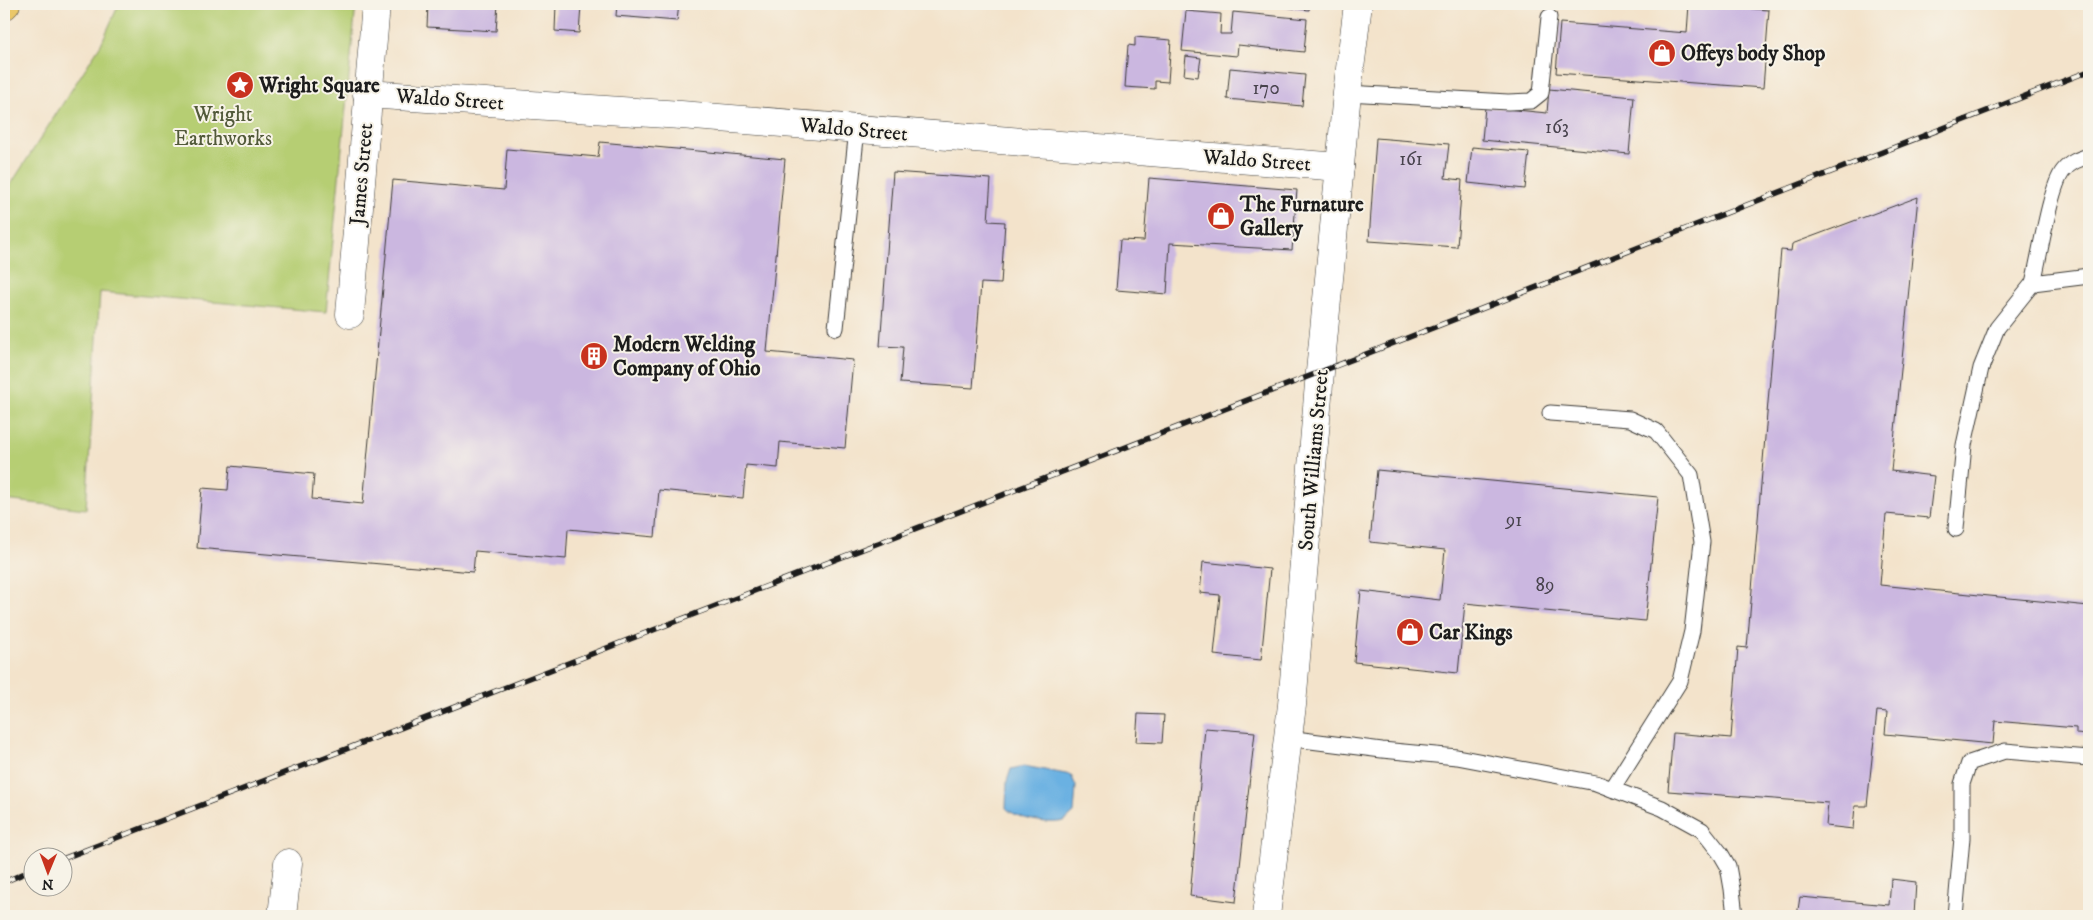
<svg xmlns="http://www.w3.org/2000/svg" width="2093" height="920" font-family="'IM FELL DW Pica',serif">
	<rect width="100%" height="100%" fill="#f7f3e8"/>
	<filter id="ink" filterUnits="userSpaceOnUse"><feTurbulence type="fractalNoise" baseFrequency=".02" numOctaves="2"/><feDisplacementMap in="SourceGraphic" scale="10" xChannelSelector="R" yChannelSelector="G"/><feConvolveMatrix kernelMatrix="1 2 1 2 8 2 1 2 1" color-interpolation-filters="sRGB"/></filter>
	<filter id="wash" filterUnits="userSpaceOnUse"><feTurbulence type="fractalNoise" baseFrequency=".0096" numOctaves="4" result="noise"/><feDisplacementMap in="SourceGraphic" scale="20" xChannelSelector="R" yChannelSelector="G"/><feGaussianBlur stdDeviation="1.12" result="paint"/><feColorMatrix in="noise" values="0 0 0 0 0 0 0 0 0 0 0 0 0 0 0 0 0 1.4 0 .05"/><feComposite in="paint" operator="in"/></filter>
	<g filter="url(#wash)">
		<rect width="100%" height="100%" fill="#f3e3cb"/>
		<path fill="#b6ce73" stroke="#697548" d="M 119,4 L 356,4 L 326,312 L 100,292 L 86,509 L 4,500 L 4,195 L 101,44 Z"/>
		<path fill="#6bb1e2" stroke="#44667f" d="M 1024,766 L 1071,775 L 1076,786 L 1074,813 C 1070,816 1068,819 1064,821 C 1049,825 1016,819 1006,808 L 1007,781 L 1011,769 Z"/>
		<g id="blocks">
			<g fill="#cbb7e0">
				<path d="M 428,4 L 498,4 L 496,31 L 427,27 Z"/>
				<path d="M 556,4 L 581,6 L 579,33 L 555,31 Z"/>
				<path d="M 617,4 L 679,4 L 677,21 L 616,16 Z"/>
				<path d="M 1260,4 L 1310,4 L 1309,10 Z"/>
				<path d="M 1689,4 L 1769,10 L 1763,88 L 1556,73 L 1560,23 L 1687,33 Z"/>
				<path d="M 1186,11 L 1221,14 L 1220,34 L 1231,34 L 1233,12 L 1307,19 L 1304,52 L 1238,45 L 1237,56 L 1182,51 Z"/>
				<path d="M 1135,37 L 1171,40 L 1168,82 L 1155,81 L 1155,89 L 1125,87 L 1128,45 L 1135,46 Z"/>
				<path d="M 1186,56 L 1201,58 L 1198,77 L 1184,75 Z"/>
				<path d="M 1230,68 L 1305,75 L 1302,106 L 1227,99 Z"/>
				<path d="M 1549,89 L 1634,97 L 1629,154 L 1482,140 L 1485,107 L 1547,113 Z"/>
				<path d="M 1376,138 L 1449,144 L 1445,178 L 1462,180 L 1457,247 L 1369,241 Z"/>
				<path d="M 600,142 L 785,159 L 767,352 L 853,360 L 845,448 L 780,442 L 778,468 L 746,465 L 743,498 L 659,490 L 655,537 L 568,529 L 566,559 L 475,551 L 473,572 L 197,548 L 202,488 L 228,490 L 230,466 L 314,474 L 312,499 L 363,504 L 393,180 L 504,190 L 507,149 L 598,157 Z"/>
				<path d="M 1472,147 L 1529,152 L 1525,189 L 1468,183 Z"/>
				<path d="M 893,172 L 991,179 L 988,221 L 1005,222 L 1001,284 L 981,283 L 973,388 L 900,383 L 903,347 L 880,346 Z"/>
				<path d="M 1149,178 L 1297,190 L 1292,250 L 1170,243 L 1167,294 L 1116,290 L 1120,240 L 1144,241 Z"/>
				<path d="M 1918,197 L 1891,471 L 1934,476 L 1929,518 L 1886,514 L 1880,585 L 2089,606 L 2089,735 L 2076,734 L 2076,728 L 1995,721 L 1993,744 L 1885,734 L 1887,712 L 1877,711 L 1867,806 L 1855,806 L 1853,829 L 1826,826 L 1828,803 L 1668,791 L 1673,733 L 1731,738 L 1738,647 L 1747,648 L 1781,250 L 1791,251 L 1792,244 Z"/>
				<path d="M 1377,470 L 1658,497 L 1645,621 L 1465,603 L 1458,673 L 1354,662 L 1361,591 L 1440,600 L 1445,550 L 1370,542 Z"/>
				<path d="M 1203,562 L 1270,569 L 1261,660 L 1214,655 L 1220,595 L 1200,593 Z"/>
				<path d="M 1138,714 L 1164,715 L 1162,743 L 1136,742 Z"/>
				<path d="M 1205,728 L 1255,732 L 1236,902 L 1190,896 Z"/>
				<path d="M 1891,879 L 1916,882 L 1914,916 L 1797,916 L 1800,897 L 1889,905 Z"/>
			</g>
		</g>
	</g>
	<g filter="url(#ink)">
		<use href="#blocks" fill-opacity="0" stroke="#3c3a36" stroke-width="1"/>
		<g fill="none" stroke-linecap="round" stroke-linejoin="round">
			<g stroke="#3c3a36" stroke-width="17">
				<g id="service">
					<path d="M 1347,93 L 1508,102 L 1531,101 L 1541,93 L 1549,17"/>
					<path d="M 2033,283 C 2039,260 2050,187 2063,171 C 2070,162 2079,159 2089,156"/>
					<path d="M 836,328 L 857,129"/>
					<path d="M 1550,413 L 1630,419 L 1656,431 L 1691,475 L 1702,542 L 1692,631 L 1680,681 L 1612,789"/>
					<path d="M 1956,529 L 1964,445 L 1981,368 L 1997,328 L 2033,283 L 2089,276"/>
					<path d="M 1287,738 L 1382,750 L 1457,757 L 1596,783 L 1662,808 L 1702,830 L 1721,854 L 1728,866 L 1732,889 L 1735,916"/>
					<path d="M 1955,916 L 1962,838 L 1962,784 L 1969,763 L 2005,751 L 2089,758"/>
				</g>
			</g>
			<g stroke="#3c3a36" stroke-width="29">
				<g id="minor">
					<path d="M 367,94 L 681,115 L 1340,167"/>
					<path d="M 350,314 L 376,4"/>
					<path d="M 282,916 L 288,863"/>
				</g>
			</g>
			<g stroke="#3c3a36" stroke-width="29">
				<path id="tertiary" d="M 1266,916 L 1292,705 L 1320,372 L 1347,93 L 1358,4"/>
			</g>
			<g stroke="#3c3a36" stroke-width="29">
				<path id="motorway" d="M 4,6 L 6,4"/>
			</g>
			<use href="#service" stroke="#fff" stroke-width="15"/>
			<use href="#minor" stroke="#fff" stroke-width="28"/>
			<use href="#tertiary" stroke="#fff" stroke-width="28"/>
			<use href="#motorway" stroke="#eac769" stroke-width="28"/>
			<g stroke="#1c1c1c" stroke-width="5.5">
				<g id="rail">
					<path d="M 62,859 L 1320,372 L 2089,71"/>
					<path d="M 4,882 L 32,870"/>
				</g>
			</g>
			<use href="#rail" stroke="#f7f3e8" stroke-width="4" stroke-dasharray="11" stroke-linecap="butt"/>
		</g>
	</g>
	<defs>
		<g id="shop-disc" transform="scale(1.4375)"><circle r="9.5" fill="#c8321e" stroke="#f7f3e8"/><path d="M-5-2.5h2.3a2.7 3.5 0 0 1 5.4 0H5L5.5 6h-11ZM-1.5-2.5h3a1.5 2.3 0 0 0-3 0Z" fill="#fff"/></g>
		<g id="sight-disc" transform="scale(1.4375)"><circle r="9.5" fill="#c8321e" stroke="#f7f3e8"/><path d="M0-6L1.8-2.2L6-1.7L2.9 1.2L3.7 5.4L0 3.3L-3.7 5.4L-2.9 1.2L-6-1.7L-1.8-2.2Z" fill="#fff"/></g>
		<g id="building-disc" transform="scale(1.4375)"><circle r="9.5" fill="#c8321e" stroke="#f7f3e8"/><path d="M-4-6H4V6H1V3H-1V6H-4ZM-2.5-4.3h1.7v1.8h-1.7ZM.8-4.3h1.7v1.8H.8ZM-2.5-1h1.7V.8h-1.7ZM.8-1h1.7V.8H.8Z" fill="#fff"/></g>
	</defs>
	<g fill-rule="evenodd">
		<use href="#shop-disc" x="1662" y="53"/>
		<use href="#sight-disc" x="240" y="85"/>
		<use href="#shop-disc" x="1221" y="216"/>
		<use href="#building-disc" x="594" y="356"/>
		<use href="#shop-disc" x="1410" y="632"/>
	</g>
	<g text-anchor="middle" stroke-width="4" stroke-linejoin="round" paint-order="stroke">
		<g font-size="19" fill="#48434d">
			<text x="1266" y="94">170</text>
			<text x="1557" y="133">163</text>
			<text x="1411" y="165">161</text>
			<text x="1514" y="526">91</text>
			<text x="1545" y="591">89</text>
		</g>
		<g font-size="21" font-weight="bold" fill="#1c1c1c" stroke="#f7f3e8" text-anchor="start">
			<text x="1681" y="60">Offeys body Shop</text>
			<text x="259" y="92">Wright Square</text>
			<text x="1240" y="211">The Furnature<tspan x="1240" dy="24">Gallery</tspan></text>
			<text x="613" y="351">Modern Welding<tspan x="613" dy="24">Company of Ohio</tspan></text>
			<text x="1429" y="639">Car Kings</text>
		</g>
		<g font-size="21" fill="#1c1c1c" stroke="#f7f3e8">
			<text transform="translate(450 99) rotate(4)" y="7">Waldo Street</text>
			<text transform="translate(854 129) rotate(5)" y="7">Waldo Street</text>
			<text transform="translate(1257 160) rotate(4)" y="7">Waldo Street</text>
			<text transform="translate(361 174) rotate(-85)" y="7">James Street</text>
			<text transform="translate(1313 460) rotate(-85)" y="7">South Williams Street</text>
		</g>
		<g font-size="21" fill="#525a3a" stroke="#f7f3e8">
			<text x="223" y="121">Wright<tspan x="223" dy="24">Earthworks</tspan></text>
		</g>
	</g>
	<rect width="2093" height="920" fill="none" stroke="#f7f3e8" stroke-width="20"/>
	<g transform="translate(48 872) rotate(181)"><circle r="24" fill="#f7f3e8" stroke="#9f9d96"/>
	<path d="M0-4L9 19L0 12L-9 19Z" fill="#c8321e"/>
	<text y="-8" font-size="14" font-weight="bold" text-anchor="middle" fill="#1c1c1c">N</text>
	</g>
</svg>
